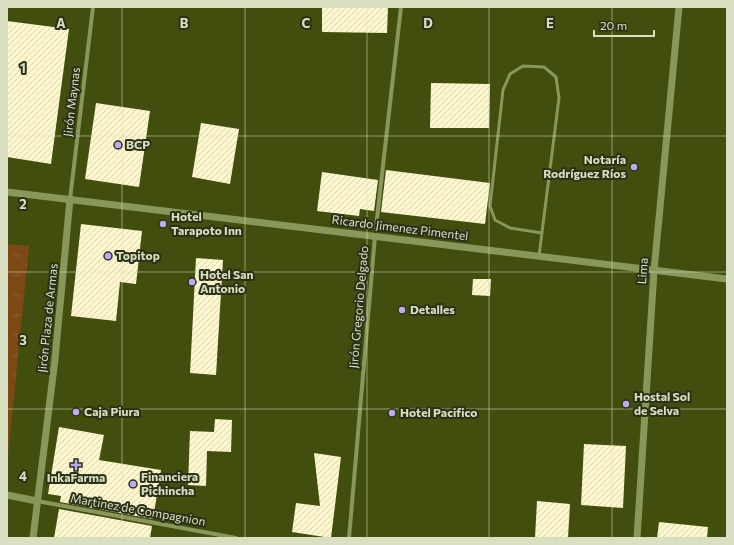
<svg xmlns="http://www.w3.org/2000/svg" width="734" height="545" font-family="Commissioner,sans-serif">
	<defs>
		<pattern id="park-tufts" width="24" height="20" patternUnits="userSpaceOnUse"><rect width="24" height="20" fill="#7c4815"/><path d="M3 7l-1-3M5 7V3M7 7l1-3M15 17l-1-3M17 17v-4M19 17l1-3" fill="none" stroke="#8e6235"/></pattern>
		<pattern id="building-hatch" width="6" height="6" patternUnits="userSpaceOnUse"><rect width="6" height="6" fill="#fef7ce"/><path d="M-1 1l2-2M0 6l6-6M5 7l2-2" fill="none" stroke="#d8d3b0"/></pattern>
	</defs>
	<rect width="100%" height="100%" fill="#424e0e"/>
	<path fill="url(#park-tufts)" d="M 7,244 L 29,246 L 7,466 Z"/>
	<g fill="url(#building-hatch)">
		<path d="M 322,7 L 388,7 L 387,33 L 322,32 Z"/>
		<path d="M 7,21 L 69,29 L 51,164 L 7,157 Z"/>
		<path d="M 431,83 L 490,84 L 489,128 L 430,128 Z"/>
		<path d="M 96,103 L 150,111 L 139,187 L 85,179 Z"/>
		<path d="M 201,123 L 239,129 L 230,184 L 192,177 Z"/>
		<path d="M 386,170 L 490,183 L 485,224 L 381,212 Z"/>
		<path d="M 322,172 L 378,180 L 374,211 L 360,209 L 359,216 L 317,211 Z"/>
		<path d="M 81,224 L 142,231 L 136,284 L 120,282 L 116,321 L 71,316 Z"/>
		<path d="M 196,258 L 223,260 L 216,375 L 190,373 Z"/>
		<path d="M 473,279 L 491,279 L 490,296 L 472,295 Z"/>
		<path d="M 215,419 L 232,420 L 231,452 L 207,451 L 206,486 L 188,485 L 190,431 L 214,432 Z"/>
		<path d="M 59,427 L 104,435 L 99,460 L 161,470 L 153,519 L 60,502 L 61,496 L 48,494 Z"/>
		<path d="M 584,444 L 626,446 L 623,508 L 581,505 Z"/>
		<path d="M 314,453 L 341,457 L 331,538 L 292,532 L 296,503 L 320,506 Z"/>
		<path d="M 537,501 L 570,504 L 568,538 L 535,538 Z"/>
		<path d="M 59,509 L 152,526 L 150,538 L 54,538 Z"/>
		<path d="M 659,522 L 708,527 L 707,538 L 657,538 Z"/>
	</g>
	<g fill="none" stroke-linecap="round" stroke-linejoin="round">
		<path stroke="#89975a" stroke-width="3" d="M 539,256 L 559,98 L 556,77 L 544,67 L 523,66 L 510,74 L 503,90 L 490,206 L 495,220 L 510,228 L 542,233"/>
		<g stroke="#89975a" stroke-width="4">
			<path d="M 70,199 L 93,7"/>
			<path d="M 37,501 L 236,538"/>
			<path d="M 349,538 L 375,236 L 401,7"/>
		</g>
		<g stroke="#89975a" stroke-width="7">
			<path d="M 7,192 L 727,279"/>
			<path d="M 7,495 L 37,501"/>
			<path d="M 33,538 L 55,359 L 70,199"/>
			<path d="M 637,538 L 654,271 L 679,7"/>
		</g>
	</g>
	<path fill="none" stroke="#d8e0c1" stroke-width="1" stroke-opacity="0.55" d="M 122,7 L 122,538M 245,7 L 245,538M 367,7 L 367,538M 489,7 L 489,538M 612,7 L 612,538M 7,136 L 727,136M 7,272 L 727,272M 7,409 L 727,409"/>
	<g fill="#c1a8f3" stroke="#2b3117" stroke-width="1.5">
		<circle cx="118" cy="145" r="4"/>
		<circle cx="634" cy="167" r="4"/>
		<circle cx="163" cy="224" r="4"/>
		<circle cx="108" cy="256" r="4"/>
		<circle cx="192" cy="282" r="4"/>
		<circle cx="402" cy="310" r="4"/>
		<circle cx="626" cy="404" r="4"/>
		<circle cx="76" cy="412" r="4"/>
		<circle cx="392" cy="413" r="4"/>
		<path d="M74 459h4v4h4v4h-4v4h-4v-4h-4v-4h4z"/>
		<circle cx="133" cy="484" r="4"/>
	</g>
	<g text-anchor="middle" stroke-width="4" stroke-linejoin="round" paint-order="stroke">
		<g font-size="12" fill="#d8e0c1" stroke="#2b3117">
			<text transform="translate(72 102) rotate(-83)" y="4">Jirón Maynas</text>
			<text transform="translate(400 228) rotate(7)" y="4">Ricardo Jimenez Pimentel</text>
			<text transform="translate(643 271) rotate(-86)" y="4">Lima</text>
			<text transform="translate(359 307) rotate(-85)" y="4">Jirón Gregorio Delgado</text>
			<text transform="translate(48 318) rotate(-84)" y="4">Jirón Plaza de Armas</text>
			<text transform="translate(138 510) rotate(10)" y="4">Martinez de Compagnion</text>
		</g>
		<g font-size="12" font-weight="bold" fill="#d8e0c1" stroke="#2b3117" text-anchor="start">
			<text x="126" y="149">BCP</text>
			<text x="626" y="164" text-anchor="end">Notaría<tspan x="626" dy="14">Rodríguez Ríos</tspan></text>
			<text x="171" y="221">Hotel<tspan x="171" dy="14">Tarapoto Inn</tspan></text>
			<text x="116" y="260">Topitop</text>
			<text x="200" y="279">Hotel San<tspan x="200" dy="14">Antonio</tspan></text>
			<text x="410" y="314">Detalles</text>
			<text x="634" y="401">Hostal Sol<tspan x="634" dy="14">de Selva</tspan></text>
			<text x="84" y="416">Caja Piura</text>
			<text x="400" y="417">Hotel Pacifico</text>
			<text x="141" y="481">Financiera<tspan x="141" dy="14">Pichincha</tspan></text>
			<text x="76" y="482" text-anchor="middle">InkaFarma</text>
		</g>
	</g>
	<g font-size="13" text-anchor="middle" font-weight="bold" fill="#d8e0c1" stroke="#2b3117" stroke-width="4" stroke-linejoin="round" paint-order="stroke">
		<text x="61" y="28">A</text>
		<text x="184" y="28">B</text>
		<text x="306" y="28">C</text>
		<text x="428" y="28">D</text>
		<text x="550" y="28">E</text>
		<text x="23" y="73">1</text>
		<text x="23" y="209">2</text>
		<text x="23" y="345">3</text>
		<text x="23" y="481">4</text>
	</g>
	<rect width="734" height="545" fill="none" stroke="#d8e0c1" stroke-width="16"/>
	<path d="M594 30v6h60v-6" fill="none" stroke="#d8e0c1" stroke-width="2"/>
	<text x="600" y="30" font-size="12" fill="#d8e0c1" stroke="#2b3117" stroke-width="3" paint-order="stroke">20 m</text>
</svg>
